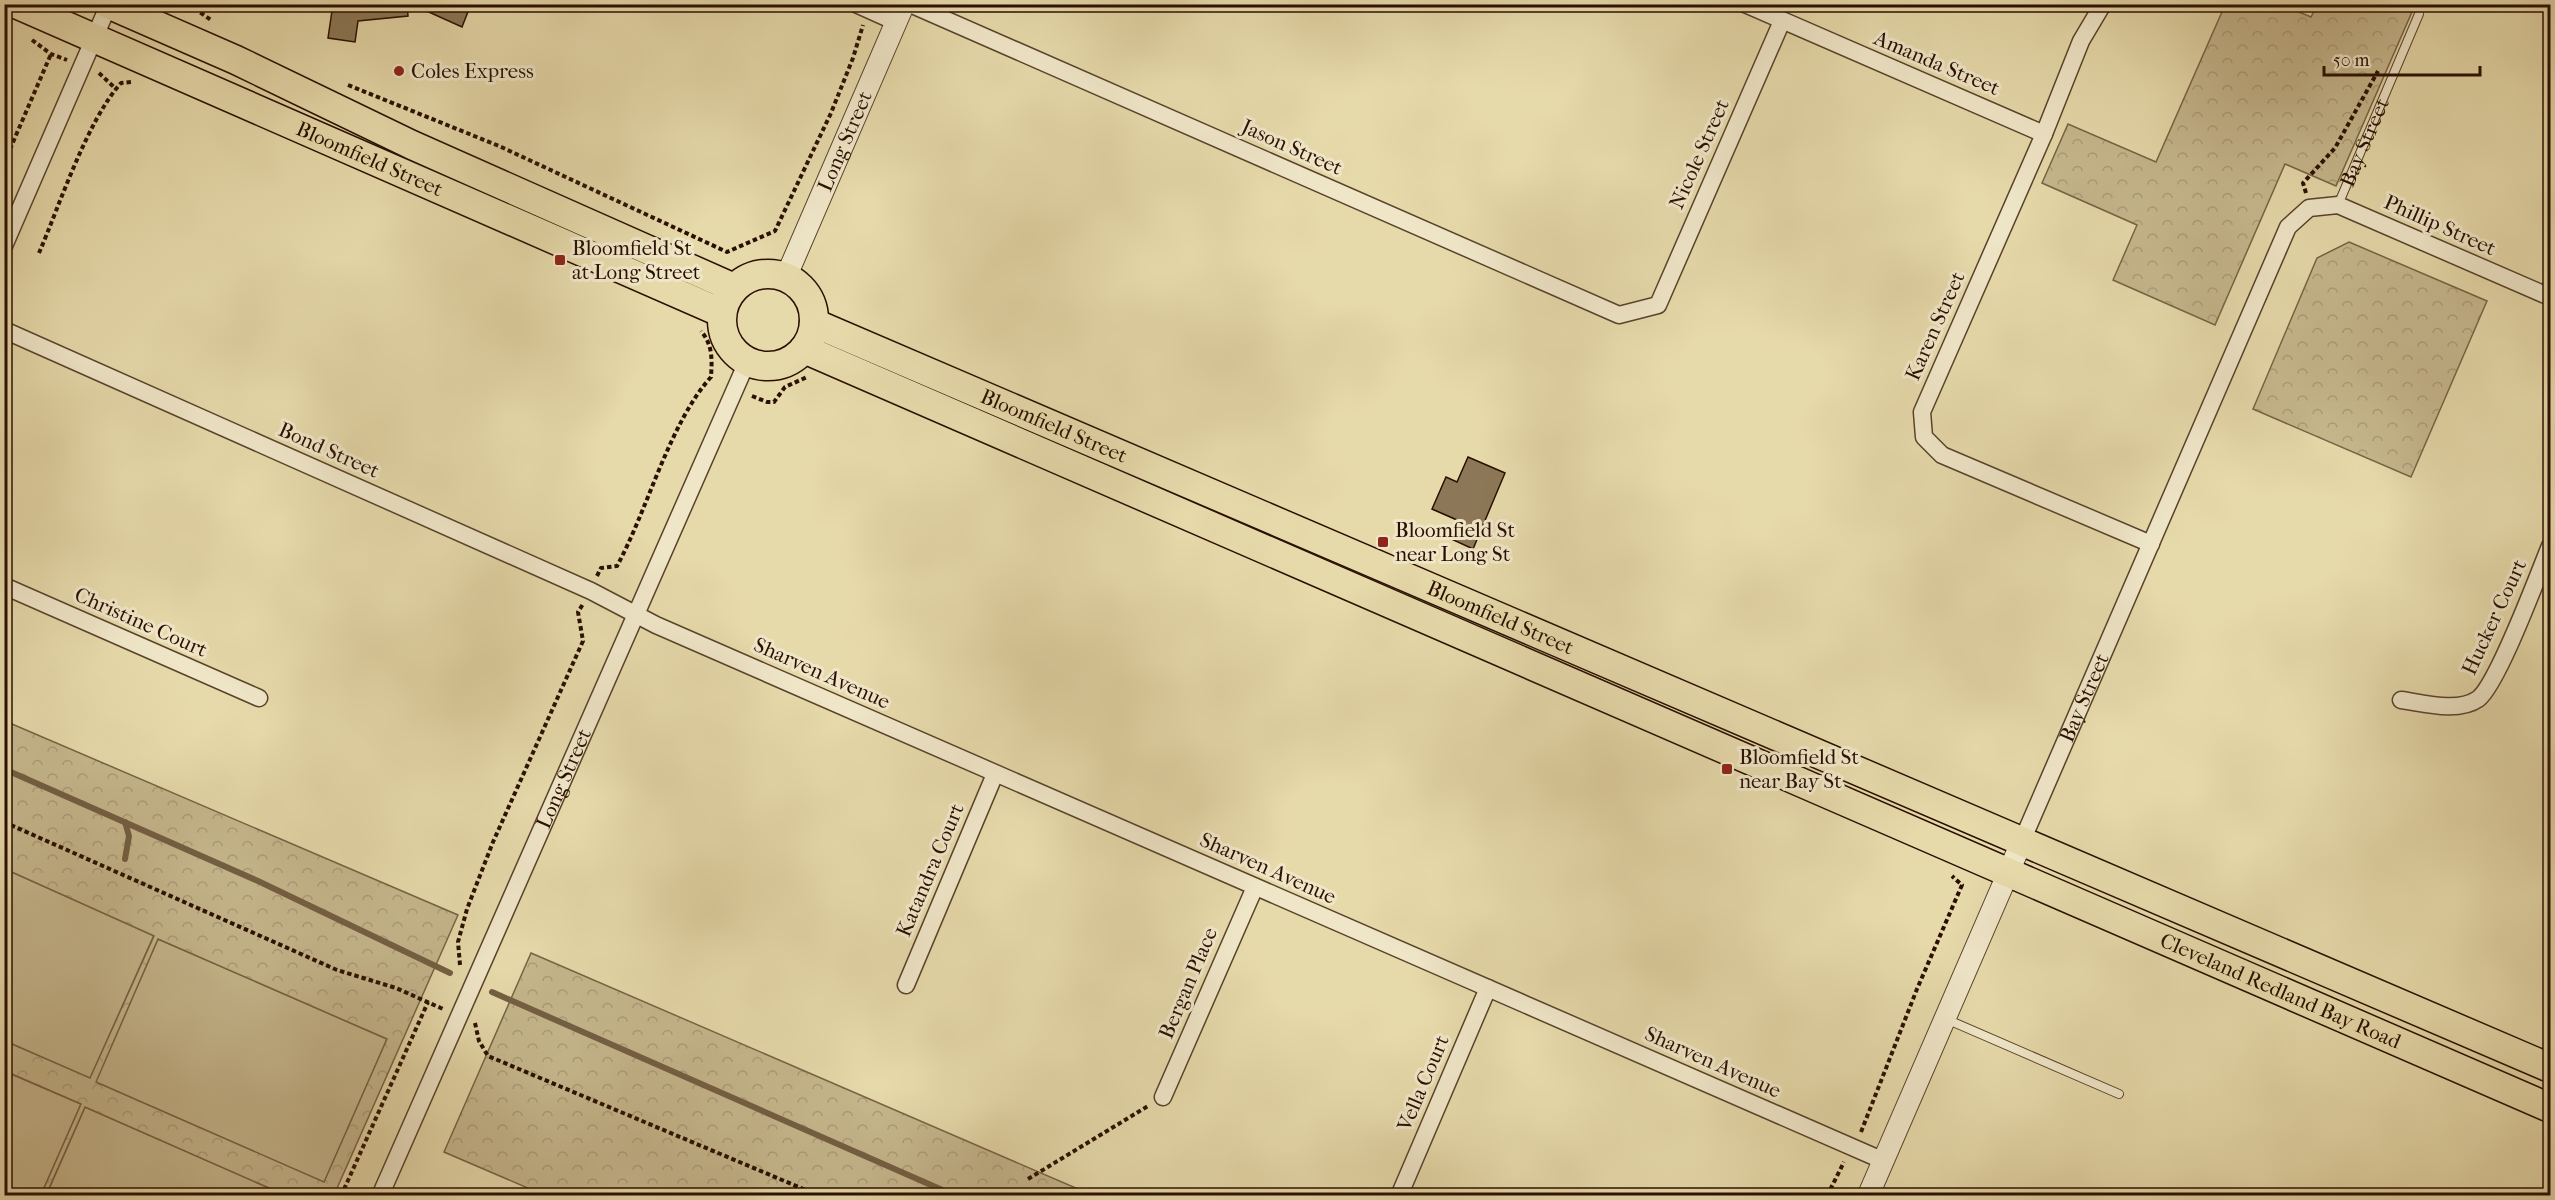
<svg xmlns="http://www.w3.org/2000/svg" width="2555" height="1200" font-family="'IM FELL French Canon',serif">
	<defs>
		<pattern id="park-crowns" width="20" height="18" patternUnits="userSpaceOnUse" patternTransform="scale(1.5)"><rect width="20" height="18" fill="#c6b78d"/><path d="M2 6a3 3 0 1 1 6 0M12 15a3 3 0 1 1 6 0" fill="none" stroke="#aa9c78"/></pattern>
	</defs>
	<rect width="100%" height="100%" fill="#e6d9aa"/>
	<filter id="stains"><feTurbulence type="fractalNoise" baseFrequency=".00333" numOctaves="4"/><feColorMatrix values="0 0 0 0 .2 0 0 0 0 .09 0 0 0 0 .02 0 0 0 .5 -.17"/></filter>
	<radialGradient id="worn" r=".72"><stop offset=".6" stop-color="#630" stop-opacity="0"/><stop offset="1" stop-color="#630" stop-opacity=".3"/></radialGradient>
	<g fill="#c6b78d" stroke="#786346" stroke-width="1.5">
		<path d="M 5,869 L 154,935 L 90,1079 L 5,1041 Z"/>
		<path d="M 158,939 L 387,1039 L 324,1183 L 95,1082 Z"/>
		<path d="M 4,1071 L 81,1104 L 41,1195 L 5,1195 Z"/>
		<path d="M 85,1107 L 285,1195 L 46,1196 Z"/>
	</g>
	<g fill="url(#park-crowns)" stroke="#786346" stroke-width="1.5" fill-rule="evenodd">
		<path d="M 2225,5 L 2282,5 L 2311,17 L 2317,5 L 2415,5 L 2336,186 L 2285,164 L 2215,325 L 2113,280 L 2137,225 L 2042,183 L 2068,124 L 2156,162 Z"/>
		<path d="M 2349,242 L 2487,301 L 2411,477 L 2253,409 L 2317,258 Z"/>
		<path d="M 5,721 L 458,915 L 334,1195 L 285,1195 L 85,1107 L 46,1195 L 41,1195 L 81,1104 L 5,1071 L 5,1041 L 90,1078 L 154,936 L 5,869 ZM 158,939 L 387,1039 L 324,1182 L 96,1082 Z"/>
		<path d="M 531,953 L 1092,1195 L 544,1195 L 444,1152 Z"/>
	</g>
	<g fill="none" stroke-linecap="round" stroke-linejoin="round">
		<g stroke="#745f43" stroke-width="6">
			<path d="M 4,769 L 258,881 L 450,973"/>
			<path d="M 125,859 L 129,836 L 125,822"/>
			<path d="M 492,992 L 956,1196"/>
		</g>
	</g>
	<g fill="#8c7858" stroke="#2a0f00" stroke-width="1.5">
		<path d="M 333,4 L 407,4 L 408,16 L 358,21 L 355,42 L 328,38 Z"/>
		<path d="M 411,4 L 471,4 L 462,27 Z"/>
		<path d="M 1468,457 L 1505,473 L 1473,549 L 1449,538 L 1457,520 L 1432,509 L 1446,477 L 1457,482 Z"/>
	</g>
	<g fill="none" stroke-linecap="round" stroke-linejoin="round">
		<g stroke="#59422a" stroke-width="10">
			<g id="service">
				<path id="s1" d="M 2338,205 L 2419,14"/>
				<path d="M 1946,1019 L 2119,1094"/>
			</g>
		</g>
		<g stroke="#59422a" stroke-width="19">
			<g id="minor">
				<path d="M 856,4 L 896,22"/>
				<path d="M 910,4 L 1619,315 L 1658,305 L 1782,21"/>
				<path d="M 1745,4 L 2044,134"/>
				<path d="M 2103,4 L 2081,41 L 2044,134 L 1922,412 L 1924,437 L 1942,455 L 2151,544"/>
				<path d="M 4,246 L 109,4"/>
				<path d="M 4,330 L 591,591 L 656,625 L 1884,1161"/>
				<path d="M 4,586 L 259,698"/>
				<path d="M 2401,700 C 2423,703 2458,713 2478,699 C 2498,684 2538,575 2550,546"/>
				<path id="s2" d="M 2022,841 L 2288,227 L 2309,208 L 2338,205 L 2550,297"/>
				<path d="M 906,985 L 995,774"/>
				<path d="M 1163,1097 L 1255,887"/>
				<path id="s3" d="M 380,1196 L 747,362"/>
				<path d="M 1399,1196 L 1488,988"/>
			</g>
		</g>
		<g stroke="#59422a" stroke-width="23">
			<g id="tertiary">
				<path id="s4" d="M 786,277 L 904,4"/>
				<path d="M 1868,1196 L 2022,841"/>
			</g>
		</g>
		<g stroke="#2a0f00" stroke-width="31">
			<g id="trunk">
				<path id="s5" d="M 16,4 L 722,313"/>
				<path d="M 108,4 L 236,60 L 412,145 L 734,288"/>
				<circle cx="768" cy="320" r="46"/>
				<path id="s6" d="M 814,323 L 2550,1068"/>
				<path id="s7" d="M 804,349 L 2550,1108"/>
			</g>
		</g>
		<g stroke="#2a0f00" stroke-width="4" stroke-dasharray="4.5 3" stroke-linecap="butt">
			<path d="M 188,4 L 211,20"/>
			<path d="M 32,40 L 51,54 L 67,60"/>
			<path d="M 99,73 L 116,89"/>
			<path d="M 348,85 L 499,146 L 727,252 L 775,231 L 831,113 L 853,58 L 863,25"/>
			<path d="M 4,163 L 51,54"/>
			<path d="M 2306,193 L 2303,183 L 2335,148 L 2378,71"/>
			<path d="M 39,253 C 60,204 87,121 121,83 L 131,82"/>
			<path d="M 752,396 L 767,402 L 774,402 L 785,387 L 807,377"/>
			<path d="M 597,576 L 601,568 L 617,566 C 648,509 669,424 711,377 C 712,360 713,345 701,331"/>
			<path d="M 4,822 L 337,970 L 396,988 L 443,1009"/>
			<path d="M 460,965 L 458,942 L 467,909 L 493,842 L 583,641 L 578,612 L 583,604"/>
			<path d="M 475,1023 L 479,1041 L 488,1056 L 820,1196"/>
			<path d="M 1861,1132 L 1917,989 L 1962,885 L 1952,876"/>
			<path d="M 1028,1179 L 1148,1106"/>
			<path d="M 341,1196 L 428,1002"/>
			<path d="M 1827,1196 L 1844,1162"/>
		</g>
		<use href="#service" stroke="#efe6c8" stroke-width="8"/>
		<use href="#minor" stroke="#efe6c8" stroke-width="16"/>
		<use href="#tertiary" stroke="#efe6c8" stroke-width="21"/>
		<use href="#trunk" stroke="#e6d9aa" stroke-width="28"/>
	</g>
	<g fill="#8f2418" stroke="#efe6c8" stroke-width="2">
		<circle cx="399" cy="71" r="6"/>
		<rect x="554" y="254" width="12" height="12" rx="3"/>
		<rect x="1377" y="536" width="12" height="12" rx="3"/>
		<rect x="1721" y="763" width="12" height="12" rx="3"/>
	</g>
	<g text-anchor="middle" stroke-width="6" stroke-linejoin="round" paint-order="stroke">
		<g font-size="21" fill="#2a0f00" stroke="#efe6c8">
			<text transform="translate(1937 63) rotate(23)" y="7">Amanda Street</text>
			<text dy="7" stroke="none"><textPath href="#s4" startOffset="148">Long Street</textPath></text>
			<text dy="7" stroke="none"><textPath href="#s1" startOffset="68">Bay Street</textPath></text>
			<text transform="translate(1292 147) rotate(24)" y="7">Jason Street</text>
			<text transform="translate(1699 154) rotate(-66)" y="7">Nicole Street</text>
			<text dy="7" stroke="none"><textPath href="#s5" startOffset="386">Bloomfield Street</textPath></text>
			<text transform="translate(2440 225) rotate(24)" y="7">Phillip Street</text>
			<text transform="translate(1935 326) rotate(-66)" y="7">Karen Street</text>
			<text dy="7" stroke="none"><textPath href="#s6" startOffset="261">Bloomfield Street</textPath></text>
			<text transform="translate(329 450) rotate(24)" y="7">Bond Street</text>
			<text dy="7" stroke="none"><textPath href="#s6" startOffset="747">Bloomfield Street</textPath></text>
			<text transform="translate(2494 617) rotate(-65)" y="7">Hucker Court</text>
			<text transform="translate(141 622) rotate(24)" y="7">Christine Court</text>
			<text transform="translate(822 673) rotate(24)" y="7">Sharven Avenue</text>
			<text dy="7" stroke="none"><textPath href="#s2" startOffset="156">Bay Street</textPath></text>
			<text dy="7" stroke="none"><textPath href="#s3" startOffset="456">Long Street</textPath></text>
			<text transform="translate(1268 868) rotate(24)" y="7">Sharven Avenue</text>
			<text transform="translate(930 870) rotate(-67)" y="7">Katandra Court</text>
			<text transform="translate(1188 983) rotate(-67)" y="7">Bergan Place</text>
			<text dy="7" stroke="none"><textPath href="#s7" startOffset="1610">Cleveland Redland Bay Road</textPath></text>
			<text transform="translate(1713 1062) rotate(24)" y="7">Sharven Avenue</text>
			<text transform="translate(1423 1083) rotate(-67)" y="7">Vella Court</text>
		</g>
		<g font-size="21" fill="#2a0f00" stroke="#efe6c8" text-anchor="start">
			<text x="411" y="78">Coles Express</text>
			<text x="572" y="255">Bloomfield St<tspan x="572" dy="24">at Long Street</tspan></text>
			<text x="1395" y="537">Bloomfield St<tspan x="1395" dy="24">near Long St</tspan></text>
			<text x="1739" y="764">Bloomfield St<tspan x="1739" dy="24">near Bay St</tspan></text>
		</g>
	</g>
	<rect width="2555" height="1200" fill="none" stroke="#e6d9aa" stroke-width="24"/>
	<rect x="6" y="6" width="2543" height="1188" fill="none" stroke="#2a0f00" stroke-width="3"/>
	<rect x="12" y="12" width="2531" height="1176" fill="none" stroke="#2a0f00" stroke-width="1.5"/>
	<path d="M2324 66v9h156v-9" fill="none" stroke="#2a0f00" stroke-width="3"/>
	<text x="2333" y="66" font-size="18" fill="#2a0f00" stroke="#efe6c8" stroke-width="4.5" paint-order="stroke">50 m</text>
	<rect width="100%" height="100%" filter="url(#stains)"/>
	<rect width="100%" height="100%" fill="url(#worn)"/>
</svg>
